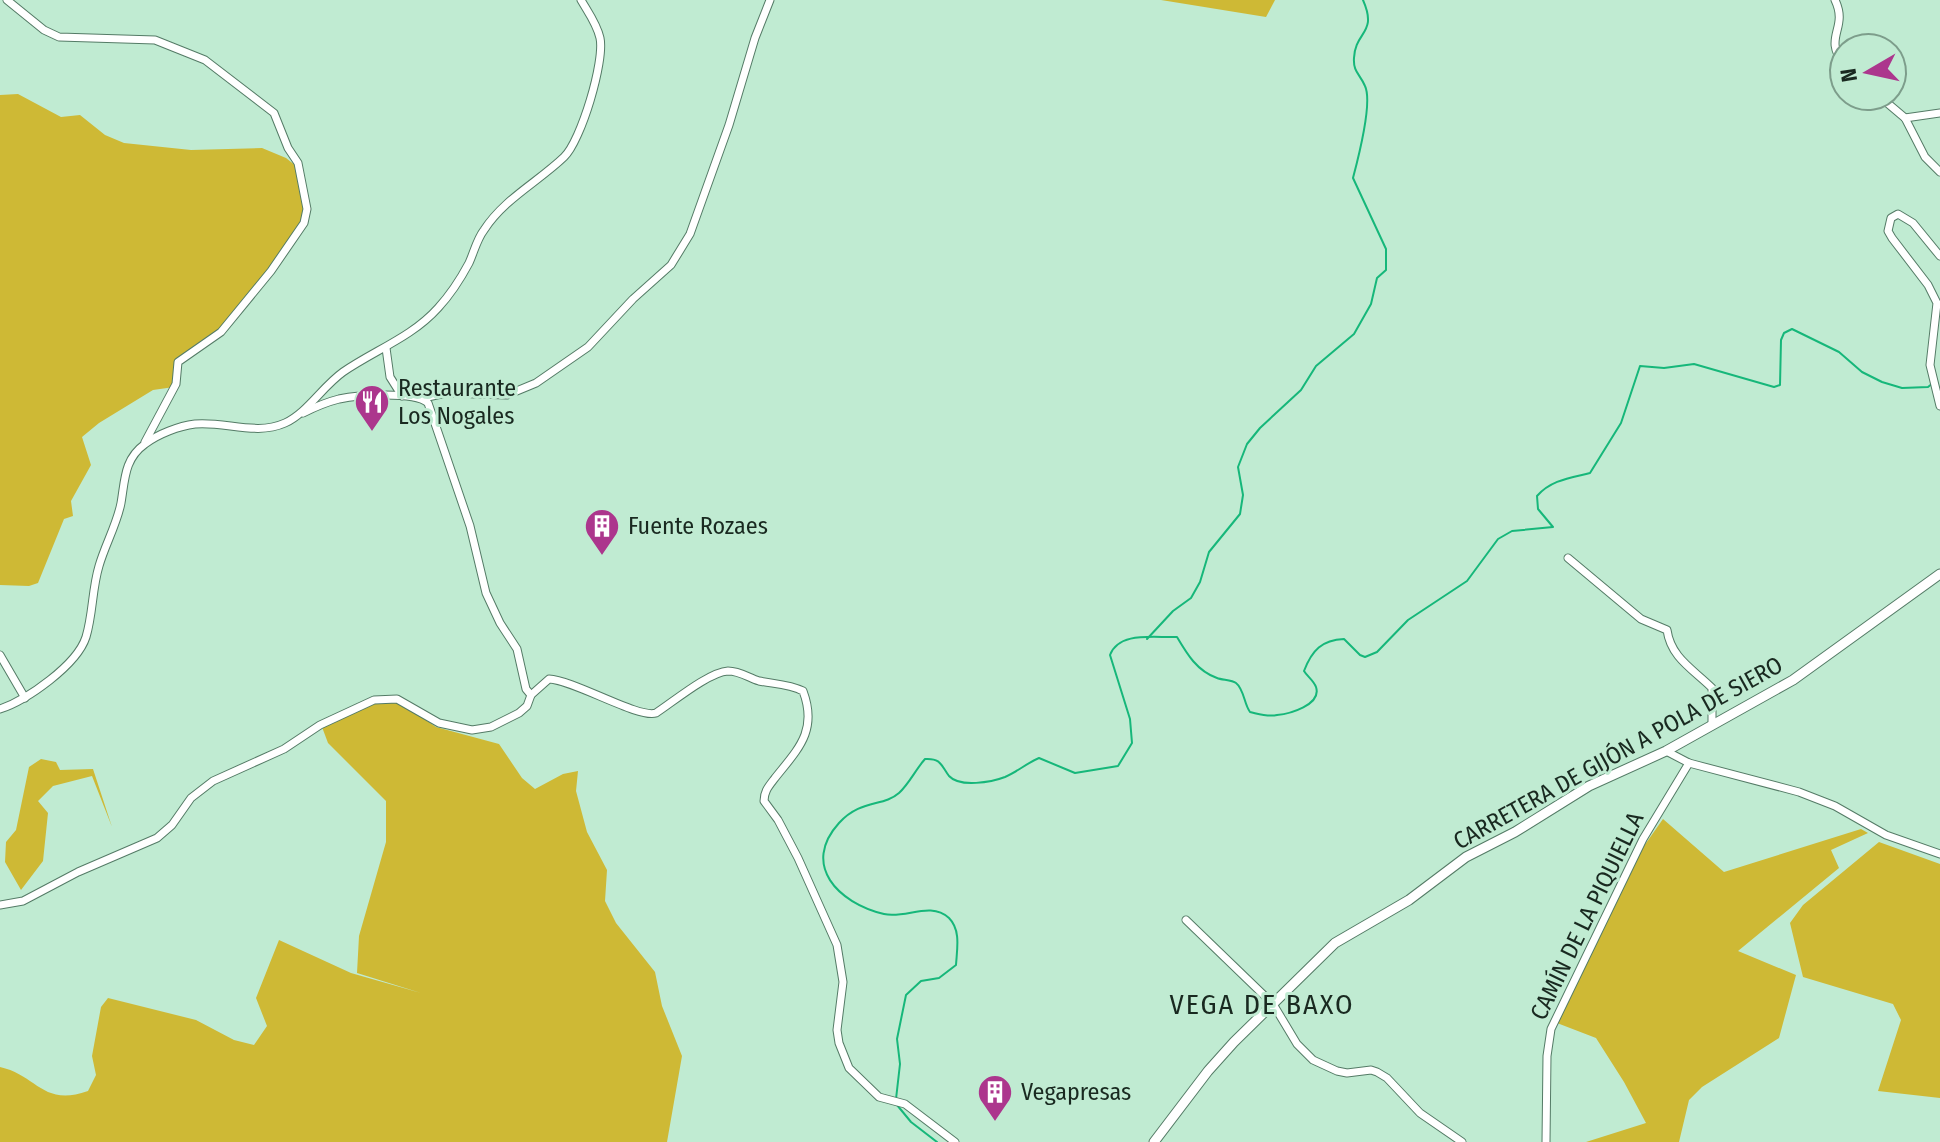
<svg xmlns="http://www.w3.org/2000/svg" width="1940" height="1142" font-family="'Fira Sans Condensed',sans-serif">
	<rect width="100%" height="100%" fill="#c0ebd2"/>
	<g fill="#ceb935">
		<path d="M 1161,0 L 1275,0 L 1266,17 Z"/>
		<path d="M 18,94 L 61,117 L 80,115 L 105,135 L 124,143 L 191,150 L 262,148 L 286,158 L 301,170 L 307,209 L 304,223 L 221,332 L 178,362 L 174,361 L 174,387 L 153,390 L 99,423 L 82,437 L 91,465 L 71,501 L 73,516 L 64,519 L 38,583 L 29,586 L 0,585 L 0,95 Z"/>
		<path d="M 390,700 L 407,707 L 436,727 L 499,744 L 522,778 L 535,789 L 563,774 L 578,771 L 576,791 L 587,832 L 607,870 L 605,901 L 616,923 L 655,972 L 662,1006 L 682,1056 L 667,1142 L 0,1142 L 0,1067 C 37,1075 42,1107 88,1091 L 96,1075 L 92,1056 L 101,1007 L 108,998 L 196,1020 L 234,1040 L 254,1045 L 267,1026 L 256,998 L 279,940 L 351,973 L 421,993 L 357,973 L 359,936 L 386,842 L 386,801 L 328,743 L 322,727 L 374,704 Z"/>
		<path d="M 41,759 L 56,762 L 60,770 L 93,769 L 112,827 L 92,776 L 53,786 L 38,801 L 48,813 L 43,861 L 21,890 L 5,862 L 6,842 L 16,830 L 29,767 Z"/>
		<path d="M 1663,819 L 1724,872 L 1861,829 L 1868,833 L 1831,850 L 1839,868 L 1738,951 L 1796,975 L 1779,1038 L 1702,1087 L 1689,1100 L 1679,1142 L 1586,1142 L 1646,1123 L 1624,1082 L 1596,1038 L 1557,1023 L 1644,846 Z"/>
		<path d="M 1879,842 L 1940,864 L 1940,1098 L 1878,1091 L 1901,1020 L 1893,1004 L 1803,977 L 1790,923 L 1803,905 Z"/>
	</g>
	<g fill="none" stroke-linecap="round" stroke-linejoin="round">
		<g stroke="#16b77a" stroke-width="2">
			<path d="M 1147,639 L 1173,611 L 1191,598 L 1200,582 L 1209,552 L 1240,514 L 1243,495 L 1238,467 L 1247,444 L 1260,428 L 1301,390 L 1316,366 L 1354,334 L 1371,304 L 1377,278 L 1386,270 L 1386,249 L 1353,178 C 1358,159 1373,103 1365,86 C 1360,74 1353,72 1354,58 C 1355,31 1378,34 1363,0"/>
			<path d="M 896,1099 L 900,1064 L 897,1039 L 906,995 L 921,981 L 939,978 L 956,965 C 957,949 961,930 949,918 C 930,901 906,919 884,914 C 838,903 801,865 839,823 C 861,799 883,807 899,793 C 909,784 916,769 925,759 C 941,758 941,765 949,776 C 960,788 992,782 1005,777 C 1017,772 1027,763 1039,758 L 1075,773 L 1118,766 L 1132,743 L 1130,719 L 1110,655 C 1119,631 1154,638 1177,637 C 1187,654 1197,671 1217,678 C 1222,680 1232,680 1236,683 C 1244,689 1244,704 1250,712 C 1259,714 1267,717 1277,715 C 1289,714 1322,705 1316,687 C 1314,681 1307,676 1304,671 C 1312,650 1322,640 1344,639 L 1360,655 L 1365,657 L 1377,652 L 1408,620 L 1467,581 L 1498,539 L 1512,531 L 1553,527 L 1538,509 L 1537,496 C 1551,480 1570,478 1590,473 L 1621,423 L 1640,366 L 1664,368 L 1694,364 L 1774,387 L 1780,385 L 1781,340 L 1784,333 L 1792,329 L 1839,352 L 1862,372 L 1882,382 L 1902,388 L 1928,387 L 1933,383"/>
			<path d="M 897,1105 L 911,1122 L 937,1142"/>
		</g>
		<g stroke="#547b66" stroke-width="9">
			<g id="minor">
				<path d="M 7,0 L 44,30 L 59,37 L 155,40 L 205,60 L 274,113 L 288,148 L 298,163 L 307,209 L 304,223 L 271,271 L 221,332 L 178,362 L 176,384 L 145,442"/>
				<path d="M 1835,0 C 1849,29 1822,37 1844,64"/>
				<path d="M 1879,96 L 1905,118 L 1925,157 L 1940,172"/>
				<path d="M 1905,118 L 1940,113"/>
				<path d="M 1940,256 L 1913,223 L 1898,214 L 1891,218 L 1888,231 L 1892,238 L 1928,285 L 1937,303 L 1930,365 L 1940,406"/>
				<path d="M 386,348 L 390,377 L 402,396"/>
				<path d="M 423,398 L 446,393 L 507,395 L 536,383 L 588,347 L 633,299 L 671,265 L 690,234 L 729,125 L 755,38 L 770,0"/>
				<path d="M 303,413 C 315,407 327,402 339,399 C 357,395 415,391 428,403 L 470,526 L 486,593 L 500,623 L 517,649 L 526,689 L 531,695"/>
				<path d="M 1568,558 L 1641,619 L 1667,630 C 1671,658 1693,669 1712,688 L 1712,725"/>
				<path d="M 0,655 L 25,698"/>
				<path d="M 0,709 C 27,700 77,665 86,637 C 93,614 92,589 99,566 C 105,545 117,524 121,503 C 125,480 124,459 145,444 C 158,434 179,426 195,424 C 225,421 256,436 285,423 C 307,413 322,387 343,372 C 375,350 412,337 438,308 C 450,295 461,278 469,263 C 474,252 477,239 484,230 C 504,199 538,182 564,157 C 581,141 605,61 600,38 C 597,24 588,12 581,0"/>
				<path d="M 1666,751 L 1689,763 L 1799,792 L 1835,806 L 1886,835 L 1940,854"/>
				<path d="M 0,905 L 23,901 L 78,872 L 157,838 L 172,825 L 191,798 L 213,781 L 284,749 L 320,725 L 374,700 L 397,699 L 439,723 L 472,730 L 491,727 L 519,713 L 527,706 L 531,695 L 549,679 C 574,680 639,719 656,713 C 673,702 709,672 728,671 C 740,671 749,678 759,681 C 774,684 789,684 803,691 C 818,731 798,749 775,778 C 769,786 764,791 764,801 L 778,820 L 798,858 L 837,945 L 843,982 L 837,1030 L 839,1043 L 849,1068 L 879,1097 L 905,1104 L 955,1142"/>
				<path d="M 1186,920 L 1273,1004 L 1297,1044 L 1313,1060 L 1337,1071 L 1347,1073 L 1371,1070 L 1377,1072 L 1387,1078 L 1420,1113 L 1462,1142"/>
				<path d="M 1546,1142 L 1547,1056 L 1551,1029 L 1643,839 L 1689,763"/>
			</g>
		</g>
		<g stroke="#547b66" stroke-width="11">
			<path id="tertiary" d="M 1154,1142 L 1208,1071 L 1234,1042 L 1335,943 L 1409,900 L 1466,857 L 1515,832 L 1589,786 L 1666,751 L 1793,680 L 1940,574"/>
		</g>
		<use href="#minor" stroke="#fff" stroke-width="7"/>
		<use href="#tertiary" stroke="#fff" stroke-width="9"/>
	</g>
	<defs>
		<g id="restaurant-pin" transform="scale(1.8)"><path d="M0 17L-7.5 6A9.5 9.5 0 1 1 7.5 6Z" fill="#ac368d" stroke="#c0ebd2"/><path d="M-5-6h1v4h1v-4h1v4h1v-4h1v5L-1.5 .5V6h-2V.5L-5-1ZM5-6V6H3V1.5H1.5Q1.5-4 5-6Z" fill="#fff"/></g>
		<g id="building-pin" transform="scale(1.8)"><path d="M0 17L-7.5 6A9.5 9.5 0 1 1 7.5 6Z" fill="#ac368d" stroke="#c0ebd2"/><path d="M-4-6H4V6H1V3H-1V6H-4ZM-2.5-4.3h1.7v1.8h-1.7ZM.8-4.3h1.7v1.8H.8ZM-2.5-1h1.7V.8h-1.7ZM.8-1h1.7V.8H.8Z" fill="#fff"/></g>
	</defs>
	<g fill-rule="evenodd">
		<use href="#restaurant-pin" x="372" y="402"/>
		<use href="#building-pin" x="602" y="526"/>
		<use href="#building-pin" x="995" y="1092"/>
	</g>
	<g text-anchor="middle" stroke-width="6" stroke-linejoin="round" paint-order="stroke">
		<g font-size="24" fill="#192920" stroke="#c0ebd2" text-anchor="start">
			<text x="398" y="396">Restaurante<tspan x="398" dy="28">Los Nogales</tspan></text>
			<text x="628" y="534">Fuente Rozaes</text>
			<text x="1021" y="1100">Vegapresas</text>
		</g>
		<g font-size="24" fill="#192920" stroke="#c0ebd2">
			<text transform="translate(1618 753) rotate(-29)" y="8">CARRETERA DE GIJÓN A POLA DE SIERO</text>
			<text transform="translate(1587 916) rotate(-64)" y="8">CAMÍN DE LA PIQUIELLA</text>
		</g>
		<g font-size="28" letter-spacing="2" fill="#192920" stroke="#c0ebd2">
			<text x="1262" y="1014">VEGA DE BAXO</text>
		</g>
	</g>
	<g transform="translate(1868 72) rotate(261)"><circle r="38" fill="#c0ebd2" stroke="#7d9d8b" stroke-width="2"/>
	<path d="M0-6L14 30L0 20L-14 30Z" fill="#ac368d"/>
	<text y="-12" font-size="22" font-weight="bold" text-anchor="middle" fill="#192920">N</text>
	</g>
</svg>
